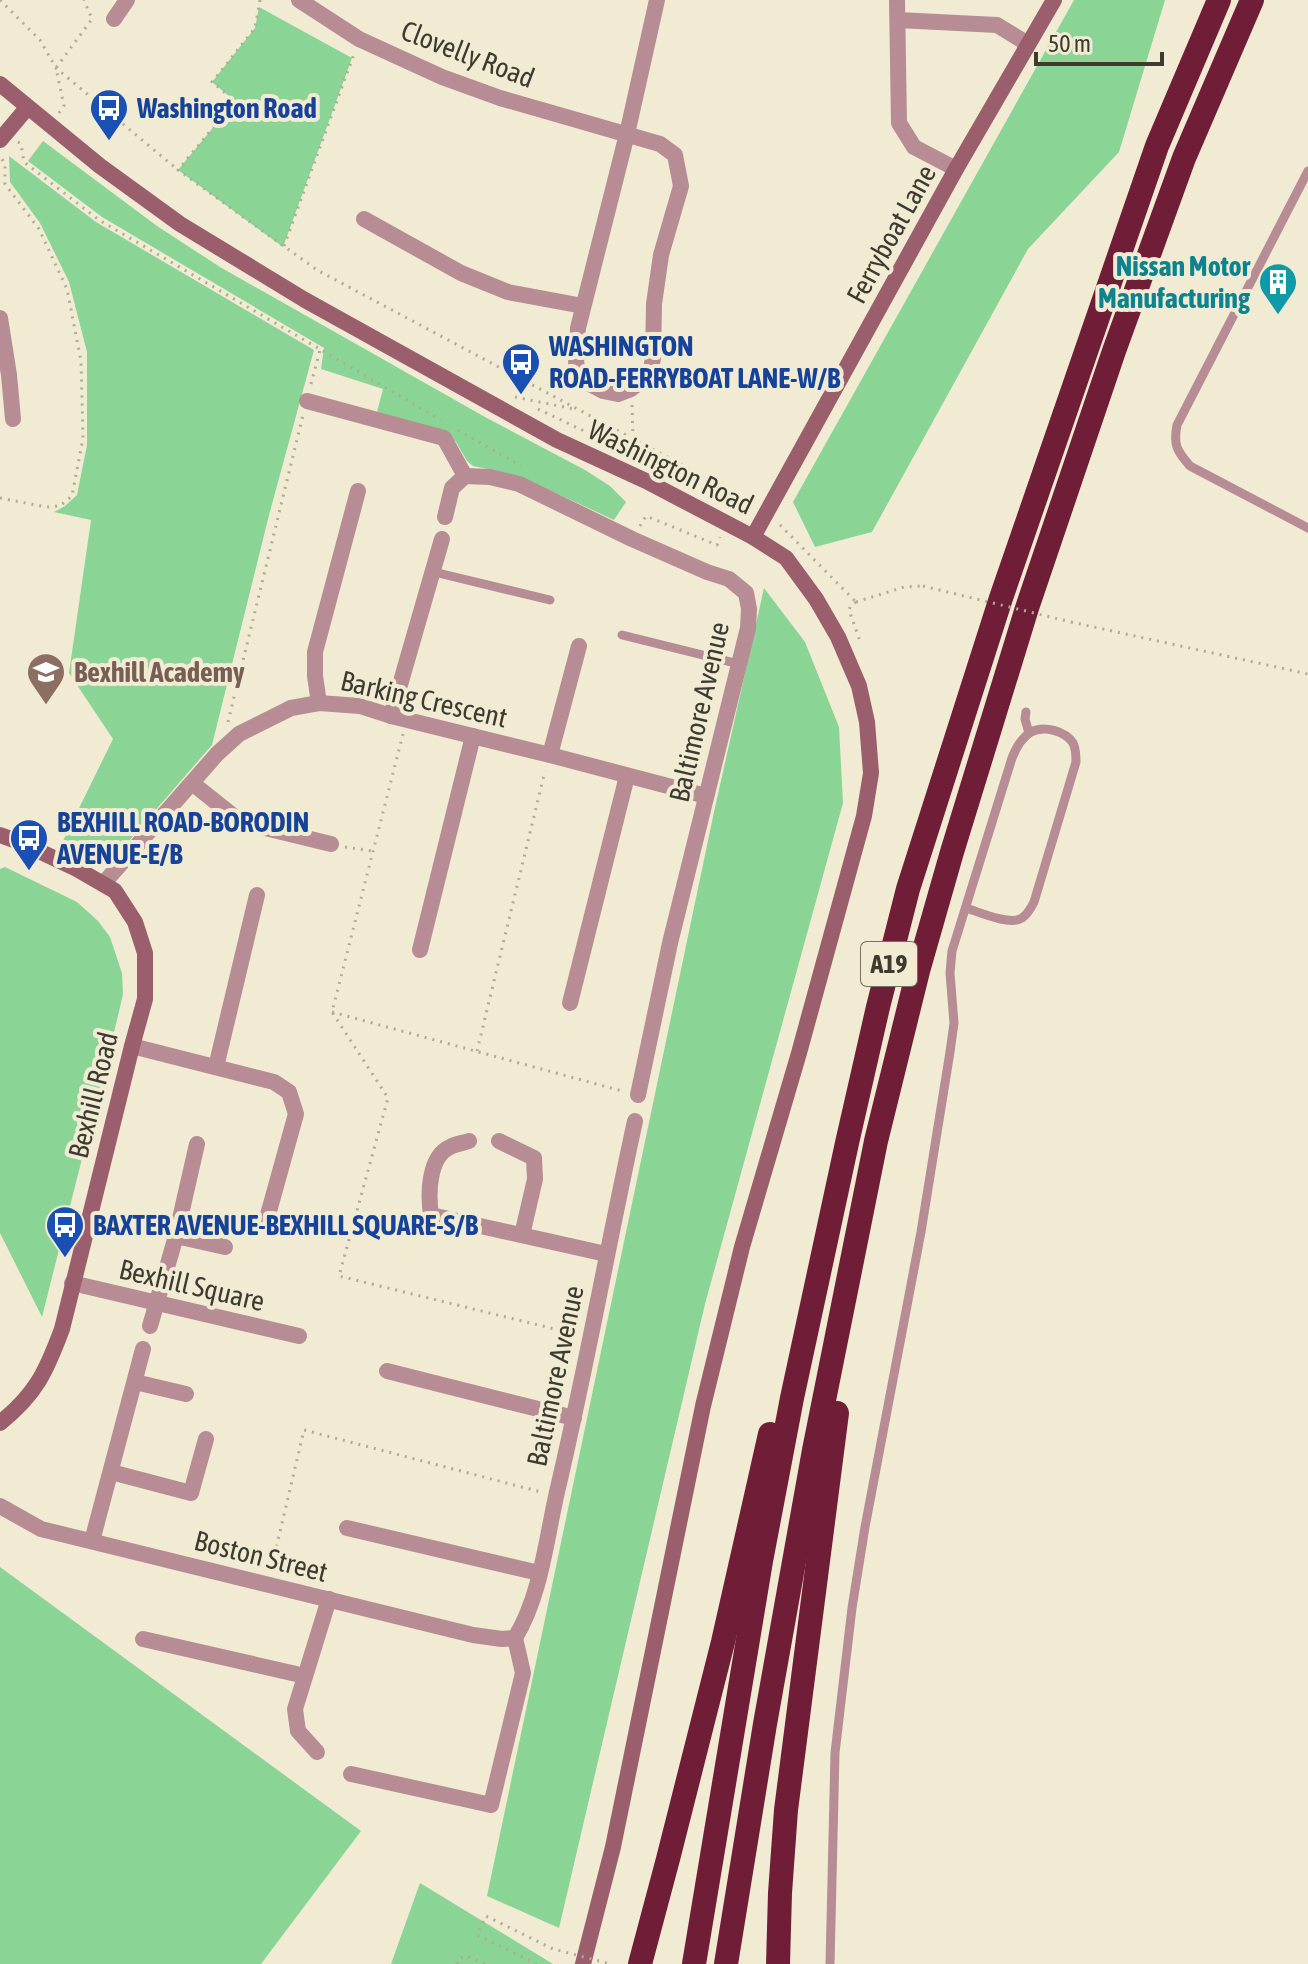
<svg xmlns="http://www.w3.org/2000/svg" width="1308" height="1964" font-family="'Asap Condensed',sans-serif">
	<rect width="100%" height="100%" fill="#f0ebd2"/>
	<g fill="#8ad596">
		<path d="M 1074,0 L 1165,0 L 1119,152 L 1028,249 L 872,532 L 815,547 L 793,502 Z"/>
		<path d="M 259,7 L 352,58 L 283,247 L 178,170 L 235,101 L 212,82 L 255,28 Z"/>
		<path d="M 43,141 L 157,226 L 220,267 L 485,417 L 585,470 L 610,486 L 626,502 L 614,520 L 534,483 L 507,473 L 473,466 L 467,461 L 456,442 L 446,432 L 377,412 L 383,389 L 321,369 L 324,348 L 102,217 L 28,161 Z"/>
		<path d="M 9,156 L 96,222 L 314,350 L 269,515 L 212,745 L 114,858 L 86,864 L 60,847 L 113,739 L 69,673 L 91,520 L 54,512 L 65,506 L 77,495 L 87,445 L 87,352 L 69,282 L 40,223 L 10,182 Z"/>
		<path d="M 764,588 L 805,642 L 839,727 L 843,803 L 705,1304 L 559,1928 L 487,1896 L 714,812 Z"/>
		<path d="M 5,867 L 77,902 L 98,921 L 110,937 L 122,973 L 123,994 L 117,1020 L 42,1317 L 0,1233 L 0,869 Z"/>
		<path d="M 0,1567 L 361,1831 L 261,1964 L 0,1964 Z"/>
		<path d="M 420,1883 L 553,1964 L 391,1964 Z"/>
	</g>
	<g fill="none" stroke-linecap="round" stroke-linejoin="round">
		<g stroke="#afab97" stroke-width="3" stroke-dasharray="2 6" stroke-linecap="butt">
			<path d="M 0,0 L 40,40 L 56,68 L 178,170"/>
			<path d="M 260,0 L 255,28 L 212,82 L 235,101 L 178,170 L 317,270 L 688,468 L 731,495 L 731,501 L 753,501"/>
			<path d="M 59,113 L 64,106 L 56,68 L 92,19 L 84,0"/>
			<path d="M 18,142 L 21,144 L 24,162 L 99,220 L 441,420"/>
			<path d="M 284,246 L 354,54"/>
			<path d="M 311,384 L 320,350"/>
			<path d="M 515,397 L 574,409"/>
			<path d="M 632,405 L 633,437"/>
			<path d="M 538,409 L 731,501 L 730,507"/>
			<path d="M 458,430 L 521,466"/>
			<path d="M 639,443 L 665,467"/>
			<path d="M 0,498 L 46,507 L 60,506 L 72,496 L 83,438 L 81,361 L 67,289 L 39,229 L 5,184 L 5,165 L 1,157 L 2,155"/>
			<path d="M 780,525 L 856,602"/>
			<path d="M 640,526 L 646,516 L 717,545 L 720,537"/>
			<path d="M 856,602 L 851,605 L 849,610 L 861,644"/>
			<path d="M 856,602 L 904,587 L 923,586"/>
			<path d="M 1071,622 L 1308,674"/>
			<path d="M 228,722 L 303,415"/>
			<path d="M 403,734 L 332,1012 L 388,1098 L 339,1276 L 575,1334"/>
			<path d="M 345,847 L 373,851"/>
			<path d="M 332,1012 L 622,1091"/>
			<path d="M 477,1051 L 545,771"/>
			<path d="M 271,1570 L 304,1430 L 541,1492"/>
			<path d="M 457,1964 L 458,1959 L 466,1956 L 486,1964"/>
		</g>
		<g stroke="#b78c95" stroke-width="9">
			<path d="M 1308,171 L 1177,425 C 1173,445 1177,451 1190,466 L 1308,528"/>
			<path d="M 434,572 L 550,600"/>
			<path d="M 622,635 L 739,664"/>
			<path d="M 1026,712 L 1025,719 L 1029,733"/>
			<path d="M 830,1964 L 835,1753 L 852,1608 L 865,1527 L 921,1232 L 950,1052 L 954,1023 L 950,973 L 952,951 L 1012,758 C 1016,748 1021,738 1031,732 C 1044,725 1065,731 1073,743 C 1076,749 1076,756 1076,762 L 1034,902 C 1031,908 1028,914 1022,918 C 1010,926 979,912 966,908"/>
		</g>
		<g stroke="#b78c95" stroke-width="16">
			<path d="M 299,0 L 359,39 L 442,77 L 500,98 L 660,144 L 675,155 L 681,186 L 661,255 L 654,304 L 653,358 L 651,369 L 645,378 L 631,389 L 618,394 L 603,391 L 588,383 L 576,365 L 578,328 L 627,134 L 657,0"/>
			<path d="M 897,0 L 899,123 L 914,147 L 956,169"/>
			<path d="M 114,19 L 127,0"/>
			<path d="M 898,20 L 997,25 L 1028,44"/>
			<path d="M 364,219 L 461,273 L 508,292 L 583,306"/>
			<path d="M 0,318 L 9,375 L 13,419"/>
			<path d="M 307,401 L 444,438 L 465,476"/>
			<path d="M 465,476 L 490,477 L 519,484 L 632,539 L 707,572 L 729,579 L 746,593 L 749,609 L 748,628 L 670,943 L 638,1095"/>
			<path d="M 445,517 L 452,488 L 465,476"/>
			<path d="M 319,703 L 315,676 L 315,652 L 358,491"/>
			<path d="M 391,716 L 442,539"/>
			<path d="M 550,755 L 579,646"/>
			<path d="M 192,783 L 241,822 L 331,844"/>
			<path d="M 103,884 L 217,754 L 239,734 L 291,708 L 319,703 L 360,706 L 391,716 L 550,755 L 706,796"/>
			<path d="M 420,950 L 473,736"/>
			<path d="M 570,1003 L 627,776"/>
			<path d="M 132,1046 L 274,1082 L 289,1092 L 296,1114 L 266,1222"/>
			<path d="M 216,1067 L 257,895"/>
			<path d="M 469,1141 C 463,1143 455,1144 450,1147 C 428,1157 428,1195 431,1215 L 606,1254"/>
			<path d="M 499,1141 L 534,1158 L 535,1179 L 522,1235"/>
			<path d="M 176,1236 L 225,1247"/>
			<path d="M 72,1283 L 299,1336"/>
			<path d="M 150,1326 L 176,1236 L 197,1144"/>
			<path d="M 387,1371 L 574,1418"/>
			<path d="M 135,1382 L 186,1394"/>
			<path d="M 111,1472 L 191,1493 L 206,1439"/>
			<path d="M 0,1506 L 41,1529 L 473,1635 L 502,1639 L 515,1638"/>
			<path d="M 347,1528 L 539,1573"/>
			<path d="M 92,1541 L 143,1349"/>
			<path d="M 515,1638 C 541,1595 546,1540 557,1492 C 586,1369 608,1245 635,1121"/>
			<path d="M 143,1639 L 305,1676"/>
			<path d="M 317,1752 L 298,1731 L 295,1709 L 329,1599"/>
			<path d="M 351,1774 L 491,1805 L 523,1673 L 515,1638"/>
		</g>
		<g stroke="#9a5e6c" stroke-width="16">
			<path d="M 0,84 L 100,166 L 180,224 L 305,300 L 557,440 L 646,481 L 753,537 L 786,558 L 816,599 L 838,637 L 859,686 L 867,722 L 871,773 L 864,816 L 799,1053 L 742,1247 L 703,1406 L 613,1847 L 583,1964"/>
			<path d="M 0,140 L 27,108"/>
			<path d="M 753,537 L 956,169 L 1054,0"/>
			<path d="M 0,835 L 22,843 L 77,869 L 115,891 L 135,922 L 145,953 L 145,999 L 132,1046 L 62,1329 C 46,1372 36,1394 0,1423"/>
		</g>
		<g stroke="#701d38" stroke-width="24">
			<path d="M 640,1964 L 668,1859 L 723,1642 L 770,1434"/>
			<path d="M 694,1964 L 761,1561 L 792,1398 L 847,1143 L 878,1007 L 908,889 L 1001,598 L 1157,146 L 1219,0"/>
			<path d="M 726,1964 L 765,1724 L 814,1450 L 876,1141 L 918,971 L 952,852 L 1027,608 L 1114,351 L 1184,158 L 1252,0"/>
			<path d="M 778,1964 L 780,1893 L 786,1810 L 837,1413"/>
		</g>
		<g stroke="#afab97" stroke-width="3" stroke-dasharray="2 6" stroke-linecap="butt">
			<path d="M 923,586 L 1071,622"/>
			<path d="M 537,1964 L 477,1935 L 486,1916 L 553,1949 L 611,1964"/>
		</g>
	</g>
	<defs>
		<g id="bus-pin" transform="scale(2)"><path d="M0 17L-7.5 6A9.5 9.5 0 1 1 7.5 6Z" fill="#1a4fb4" stroke="#f0ebd2"/><path d="M-5-6H5V4H4V6H2V4H-2V6H-4V4H-5ZM-3.5-4V0h7V-4ZM-3.5 1.2v1.5H-2V1.2ZM2 1.2v1.5H3.5V1.2Z" fill="#fff"/></g>
		<g id="building-pin" transform="scale(2)"><path d="M0 17L-7.5 6A9.5 9.5 0 1 1 7.5 6Z" fill="#0f9aa8" stroke="#f0ebd2"/><path d="M-4-6H4V6H1V3H-1V6H-4ZM-2.5-4.3h1.7v1.8h-1.7ZM.8-4.3h1.7v1.8H.8ZM-2.5-1h1.7V.8h-1.7ZM.8-1h1.7V.8H.8Z" fill="#fff"/></g>
		<g id="school-pin" transform="scale(2)"><path d="M0 17L-7.5 6A9.5 9.5 0 1 1 7.5 6Z" fill="#8d6e63" stroke="#f0ebd2"/><path d="M0-5L7-2L0 1L-7-2ZM-4 1L0 2.5L4 1V4Q0 6-4 4Z" fill="#fff"/></g>
	</defs>
	<g fill-rule="evenodd">
		<use href="#bus-pin" x="109" y="108"/>
		<use href="#building-pin" x="1278" y="282"/>
		<use href="#bus-pin" x="521" y="362"/>
		<use href="#school-pin" x="46" y="672"/>
		<use href="#bus-pin" x="29" y="838"/>
		<use href="#bus-pin" x="65" y="1225"/>
	</g>
	<g text-anchor="middle" stroke-width="8" stroke-linejoin="round" paint-order="stroke">
		<rect fill="#f0ebd2" stroke="#737061" stroke-width="2" x="861" y="942" width="56" height="44" rx="6"/>
		<g font-size="26" font-weight="bold" fill="#3d3b31">
			<text x="889" y="973">A19</text>
		</g>
		<g font-size="28" fill="#3d3b31" stroke="#f0ebd2">
			<text transform="translate(468 54) rotate(21)" y="10">Clovelly Road</text>
			<text transform="translate(891 234) rotate(-61)" y="10">Ferryboat Lane</text>
			<text transform="translate(671 467) rotate(26)" y="10">Washington Road</text>
			<text transform="translate(424 699) rotate(13)" y="10">Barking Crescent</text>
			<text transform="translate(699 712) rotate(-77)" y="10">Baltimore Avenue</text>
			<text transform="translate(93 1095) rotate(-76)" y="10">Bexhill Road</text>
			<text transform="translate(192 1285) rotate(13)" y="10">Bexhill Square</text>
			<text transform="translate(555 1376) rotate(-78)" y="10">Baltimore Avenue</text>
			<text transform="translate(261 1556) rotate(14)" y="10">Boston Street</text>
		</g>
		<g font-size="28" font-weight="bold" fill="#164399" stroke="#f0ebd2" text-anchor="start">
			<text x="137" y="118">Washington Road</text>
			<text x="549" y="356">WASHINGTON<tspan x="549" dy="32">ROAD-FERRYBOAT LANE-W/B</tspan></text>
			<text x="57" y="832">BEXHILL ROAD-BORODIN<tspan x="57" dy="32">AVENUE-E/B</tspan></text>
			<text x="93" y="1235">BAXTER AVENUE-BEXHILL SQUARE-S/B</text>
		</g>
		<g font-size="28" font-weight="bold" fill="#0d838f" stroke="#f0ebd2" text-anchor="end">
			<text x="1250" y="276">Nissan Motor<tspan x="1250" dy="32">Manufacturing</tspan></text>
		</g>
		<g font-size="28" font-weight="bold" fill="#785e54" stroke="#f0ebd2" text-anchor="start">
			<text x="74" y="682">Bexhill Academy</text>
		</g>
	</g>
	<path d="M1036 52v12h126v-12" fill="none" stroke="#3d3b31" stroke-width="4"/>
	<text x="1048" y="52" font-size="24" fill="#3d3b31" stroke="#f0ebd2" stroke-width="6" paint-order="stroke">50 m</text>
</svg>
